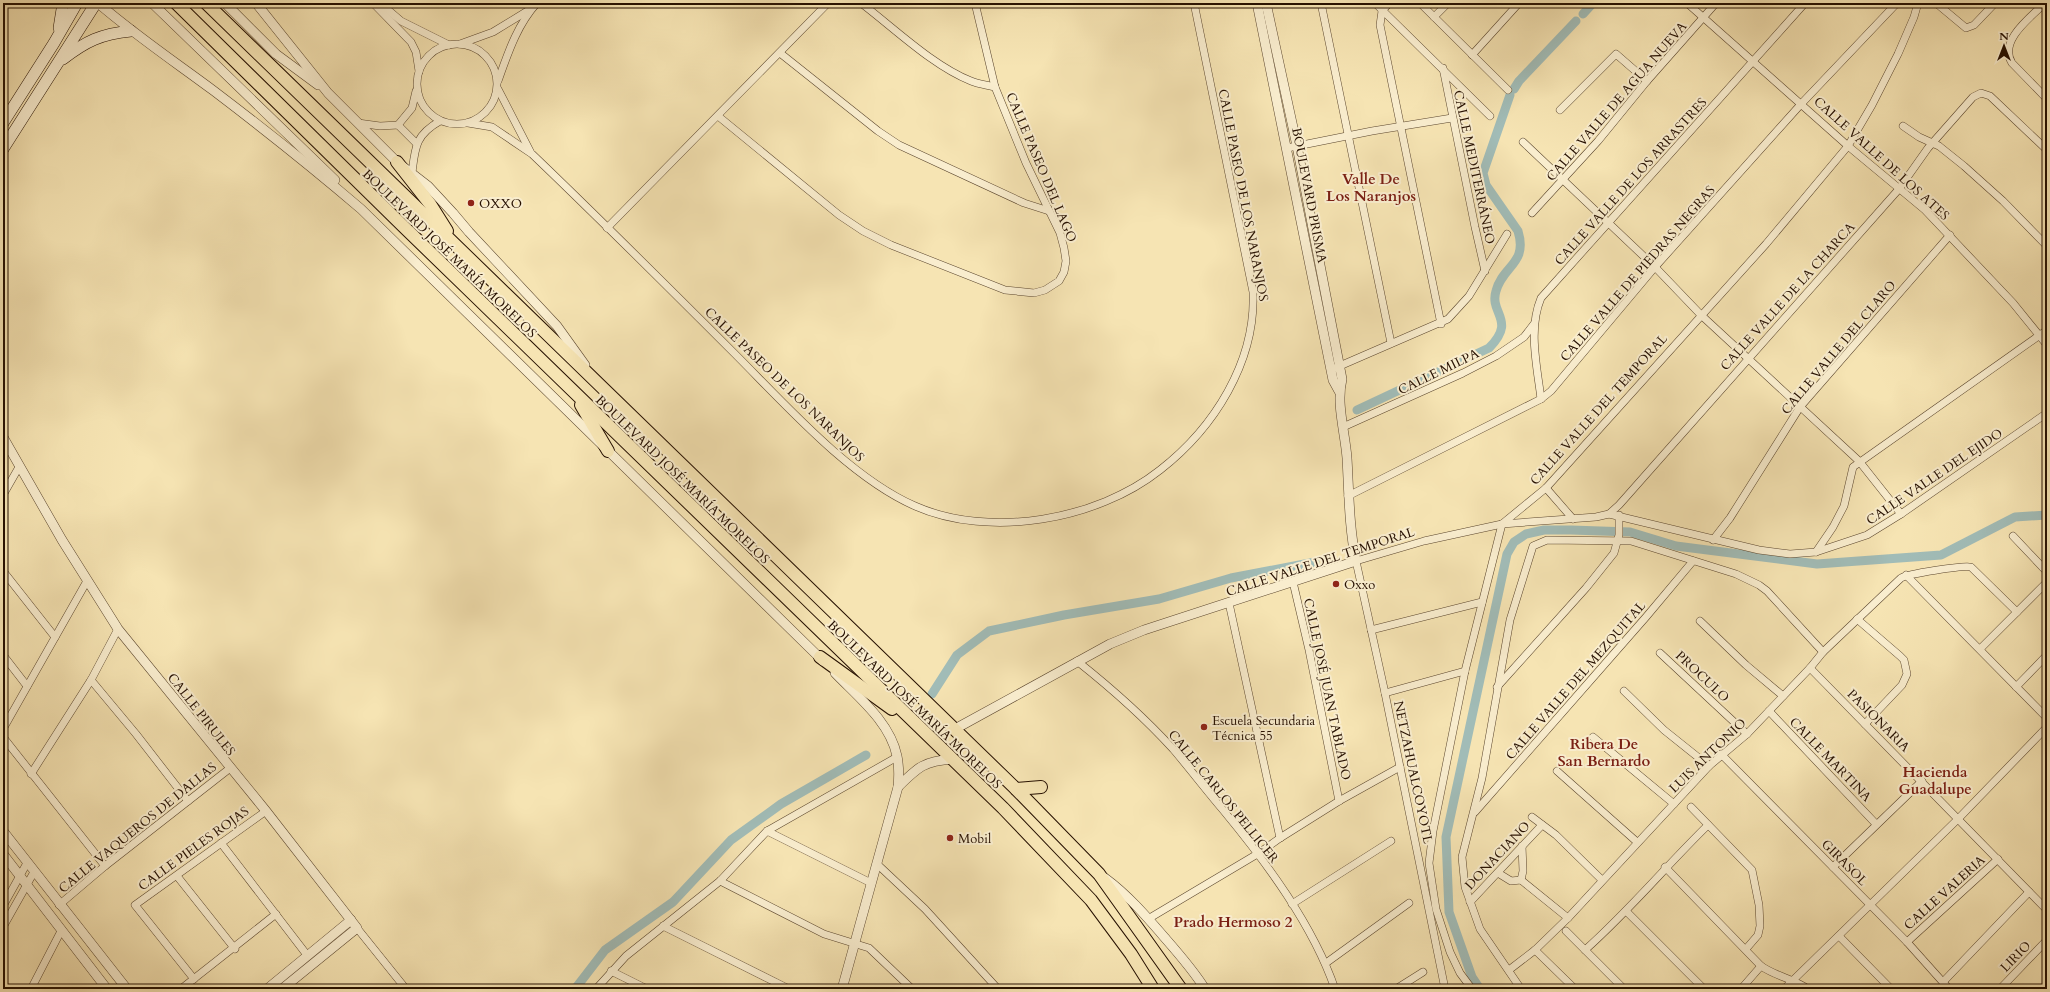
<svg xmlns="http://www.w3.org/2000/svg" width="2050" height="992" font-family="Cardo,serif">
	<rect width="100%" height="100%" fill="#f6e4b3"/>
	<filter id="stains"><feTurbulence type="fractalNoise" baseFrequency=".005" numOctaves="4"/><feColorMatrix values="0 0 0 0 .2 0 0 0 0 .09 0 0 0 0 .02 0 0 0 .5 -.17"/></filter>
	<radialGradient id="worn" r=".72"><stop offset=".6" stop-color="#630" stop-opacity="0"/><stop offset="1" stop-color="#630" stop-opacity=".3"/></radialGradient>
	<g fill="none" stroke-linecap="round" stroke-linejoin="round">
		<g stroke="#a1bcb7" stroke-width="9">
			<path d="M 1583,14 L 1593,3"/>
			<path d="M 1514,89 L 1519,81 L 1576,21"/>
			<path d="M 1357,410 L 1489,348 C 1517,320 1489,314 1496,291 C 1503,265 1528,264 1518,231 L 1486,185 L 1483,173 L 1510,95"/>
			<path d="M 932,694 L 957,655 L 989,631 L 1064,615 L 1159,599 L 1231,578 L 1315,562"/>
			<path d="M 575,989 L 605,950 L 673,902 L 731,840 L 781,804 L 866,755"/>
			<path d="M 1480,989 L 1472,977 L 1449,912 L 1446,837 L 1507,554 L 1514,542 L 1526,534 L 1544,530 L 1571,530 L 1630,532 L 1676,546 L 1817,564 L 1941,555 L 2015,517 L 2047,515"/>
		</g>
		<g stroke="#5a452d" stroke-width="8">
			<g id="minor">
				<path d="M 373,3 L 411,42 L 416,52 L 419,71"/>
				<path d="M 380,3 L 401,21 L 449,45"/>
				<path d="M 861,3 C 894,28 933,66 971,81 C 978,84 987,85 995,87"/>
				<path d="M 1321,3 L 1391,343"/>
				<path d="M 1375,3 L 1490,116"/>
				<path d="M 1389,3 L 1382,11 L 1380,25 L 1441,324"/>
				<path d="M 1420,3 L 1508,90"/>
				<path d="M 1687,3 L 1848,146 L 1925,210 L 2013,303 L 2047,345"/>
				<path d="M 1936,3 L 1966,28 L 1974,25 L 1995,3"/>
				<path d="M 2045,3 C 2031,17 1998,41 2012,63 L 2047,99"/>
				<path d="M 1434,17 L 1448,3"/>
				<circle cx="457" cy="84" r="40"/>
				<path d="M 460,44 L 493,32 L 529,10"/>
				<path d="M 780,53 L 878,131 L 899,145 L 1024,203 L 1049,211"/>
				<path d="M 1472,55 L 1519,3"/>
				<path d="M 1443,68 L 1475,227 L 1485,271"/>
				<path d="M 498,81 C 508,53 517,25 537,3"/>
				<path d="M 498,89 L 530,151"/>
				<path d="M 1560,110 L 1616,54 L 1647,81"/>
				<path d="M 718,116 L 839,215 L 863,231 L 891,245 L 1005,290 L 1034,293 L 1045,290 L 1059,281 L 1064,272 L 1066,261 L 1064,248 L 1060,233 L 1026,163 L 995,87 L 975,3"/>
				<path d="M 358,123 L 380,126 L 398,125 L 412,108 L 416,91"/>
				<path d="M 468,123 L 492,127 L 532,154 C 600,219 667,286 734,353 C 785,404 849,477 915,506 C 990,539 1097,520 1160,470 C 1214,428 1256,362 1253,292 L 1194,3"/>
				<path d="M 398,125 L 416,143"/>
				<path d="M 1903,126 L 1919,137 L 1939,146 L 1964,166 L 2003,201 L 2047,246"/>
				<path d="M 1523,142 L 1655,267 L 1701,315 L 1859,461 L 1901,514"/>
				<path d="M 1287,148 L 1372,131 L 1452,118"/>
				<path d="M 412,173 C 415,148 415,135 440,121"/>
				<path d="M 1532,213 L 1598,141 L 1647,81 L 1716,3"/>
				<path d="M 607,228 L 828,3"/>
				<path d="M 1335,368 L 1448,319 L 1469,296 L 1507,234"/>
				<path d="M 1541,399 C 1537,366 1528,329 1541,298 L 1805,3"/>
				<path d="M 1343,427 L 1463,373 L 1496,356 L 1524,337 L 1534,324"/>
				<path d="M 1546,488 L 1573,519"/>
				<path d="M 3,495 L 19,467"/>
				<path d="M 1348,496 L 1541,399 L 1551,391 L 1655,267 L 1802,103 L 1897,3"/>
				<path d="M 1609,514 L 1619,505 L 1899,189 L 1928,148 L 1973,97 L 1981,93 L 1990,96 L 2047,150"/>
				<path d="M 1502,524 L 1546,488 L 1766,244 L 1848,146 L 1872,105 L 1898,54 L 1914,17 L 1918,3"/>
				<path d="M 2013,536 L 2047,572"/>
				<path d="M 1713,540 L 1730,518 L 1800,407 L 1950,235"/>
				<path d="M 1816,552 L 1833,527 L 1844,506 L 1853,467 L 2047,330"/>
				<path d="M 3,571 L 55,637"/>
				<path d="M 1906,575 L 2047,718"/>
				<path d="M 1293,582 L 1309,650 L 1339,801"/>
				<path d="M 1229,603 L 1280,838"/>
				<path d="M 1857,619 L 1900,656 L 1904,660 L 1907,674 L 1902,685 L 1865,724"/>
				<path d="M 1700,621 L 1746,665 L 1783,696"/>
				<path d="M 1371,630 L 1482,602"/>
				<path d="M 1980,649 L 2047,582"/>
				<path d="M 1660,653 L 1747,734"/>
				<path d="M 3,655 L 27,686"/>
				<path d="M 1077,661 C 1111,688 1144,717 1173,749 C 1190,769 1206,790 1223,810 C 1266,862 1313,925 1335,989"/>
				<path d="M 1810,668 L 2047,910"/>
				<path d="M 91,680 L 136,734 L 188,801"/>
				<path d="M 1497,687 L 1586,588 L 1614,553 L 1619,535 L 1619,515"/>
				<path d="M 2016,687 L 2047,655"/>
				<path d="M 1624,691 L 1664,730 L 1709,766"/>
				<path d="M 1385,693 L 1465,671"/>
				<path d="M 1769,711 L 1876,824"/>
				<path d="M 3,729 L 87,581"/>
				<path d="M 3,737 L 105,866"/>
				<path d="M 1593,737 L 1674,804"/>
				<path d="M 1721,754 L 1907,942 L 1949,989"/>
				<path d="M 1557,771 L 1637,842"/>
				<path d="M 31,774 L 91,680 L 118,629"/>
				<path d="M 1691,807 L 1752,870 L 1759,905 L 1760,926 L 1758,935 L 1746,949"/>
				<path d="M 1475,812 L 1646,617 L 1693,561"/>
				<path d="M 1532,817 L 1556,835 L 1602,880"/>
				<path d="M 767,831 L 871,883"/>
				<path d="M 221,843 L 307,955"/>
				<path d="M 877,864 L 925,909 L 998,989"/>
				<path d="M 1665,867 L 1761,966 C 1777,977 1792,978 1808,989"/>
				<path d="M 1833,867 L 1922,781"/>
				<path d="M 1498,873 L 1511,881 L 1521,880"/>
				<path d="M 177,876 L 235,949"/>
				<path d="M 1521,880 L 1568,918"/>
				<path d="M 1521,880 L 1523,871 L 1522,846"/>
				<path d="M 720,881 L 824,934 L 869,948 L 912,989"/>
				<path d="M 1470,902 L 1542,825"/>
				<path d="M 1292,904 L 1391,841"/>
				<path d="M 59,905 L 105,866 L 229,769"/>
				<path d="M 3,906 L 27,863"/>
				<path d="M 1626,911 L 1704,989"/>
				<path d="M 1148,919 L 1259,853 L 1280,838 L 1339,801 L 1400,767"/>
				<path d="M 663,926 L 789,989"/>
				<path d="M 3,927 L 34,872"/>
				<path d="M 357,928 L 406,989"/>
				<path d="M 1566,931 L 1624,989"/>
				<path d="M 1839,936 L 1891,989"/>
				<path d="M 1907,942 L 1998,859"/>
				<path d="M 1535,950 L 1575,989"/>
				<path d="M 1585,950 C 1629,911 1666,866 1708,825"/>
				<path d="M 1326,963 L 1409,903"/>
				<path d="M 1509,970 L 1535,950 L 1568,918 L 1709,766 L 1747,734 L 1810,668 L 1823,652 L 1901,578 C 1907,574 1964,565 1971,567 L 2017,612"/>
				<path d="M 611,971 L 647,989"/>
				<path d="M 194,979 L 135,905 L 266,811"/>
				<path d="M 1943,982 L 2029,892"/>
				<path d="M 31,989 L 61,931"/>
				<path d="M 181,989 L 276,914"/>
				<path d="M 596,989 L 626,956 L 720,881 L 767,831 L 897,757"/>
				<path d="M 1396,989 L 1423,972"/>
				<path d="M 1445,989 L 1385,693 L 1356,561 L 1424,541 L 1502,524 L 1596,517 L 1609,514 L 1759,550 L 1790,554 L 1816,552 L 1867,535 L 1901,514 L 2047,413"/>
				<path d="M 1472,989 L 1460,973 L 1450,952 L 1436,909 L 1429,863 L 1433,831 L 1465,671 L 1502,524"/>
				<path d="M 1521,989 L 1480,929 L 1465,887 L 1462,857 L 1482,778 L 1510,620 L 1533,546 L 1547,540 L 1631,541 L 1736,574 L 1759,585 L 1767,591 L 1823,652"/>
				<path d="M 1741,989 L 1761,966"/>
				<path d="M 1784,989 L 1959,818 L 2047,727"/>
				<path d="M 2000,989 L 2047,940"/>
			</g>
		</g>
		<g stroke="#5a452d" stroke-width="10">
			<g id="tertiary">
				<path d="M 98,3 C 135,35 175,62 214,91 C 264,129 313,168 361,209 L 823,661"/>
				<path d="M 152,3 L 335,180"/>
				<path d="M 225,3 L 276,54 L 318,85"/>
				<path d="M 256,3 L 328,93 L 397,162 L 428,186 L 453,213 L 469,232 L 557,326 L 585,365"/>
				<path d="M 1257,3 L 1333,380 L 1339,391"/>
				<path d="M 3,437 L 62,540 L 118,629 L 266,811 L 357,928 L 282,989"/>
				<path d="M 835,673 C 858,697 890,722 897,756 C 899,766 899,777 898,787"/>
				<path d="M 955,729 L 1110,644 L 1144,630 L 1356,561 C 1349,527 1349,493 1347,458 C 1345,432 1336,404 1342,379 L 1297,146 L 1266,3"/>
				<path d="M 3,831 L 127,989"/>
				<path d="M 3,854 L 107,989"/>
				<path d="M 1105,878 C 1128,895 1146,916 1165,938 C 1179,954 1194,971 1205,989"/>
				<path d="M 267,989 L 351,920"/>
				<path d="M 842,989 L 898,787 C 918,767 924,761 953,759"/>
			</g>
		</g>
		<g stroke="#261000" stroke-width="12">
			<g id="secondary">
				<path d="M 59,28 L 63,3"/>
				<path d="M 63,59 C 86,41 101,34 131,31"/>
				<path d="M 3,123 L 54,43 L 77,3"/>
				<path d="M 3,149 L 96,3"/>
			</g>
		</g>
		<g stroke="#261000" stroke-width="14">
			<g id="primary">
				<path d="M 176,3 L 403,226 L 1003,808 L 1091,900 L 1131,954 L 1153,989"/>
				<path d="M 206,3 L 1016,789 L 1099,874 L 1181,989"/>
				<path d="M 397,162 L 430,204 L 447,231"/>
				<path d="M 581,405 L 608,451"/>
				<path d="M 820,657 L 892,709"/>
				<path d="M 1016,789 L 1041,787"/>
			</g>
		</g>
		<use href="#minor" stroke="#f9edce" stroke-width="7"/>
		<use href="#tertiary" stroke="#f9edce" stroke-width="9"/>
		<use href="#secondary" stroke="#f9edce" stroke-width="11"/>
		<use href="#primary" stroke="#f6e4b3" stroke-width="12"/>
	</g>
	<g fill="#8f2418" stroke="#f9edce" stroke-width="1.5">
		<circle cx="471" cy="203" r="4"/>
		<circle cx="1336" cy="584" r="4"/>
		<circle cx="1204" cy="727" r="4"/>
		<circle cx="950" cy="838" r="4"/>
	</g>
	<g text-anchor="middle" stroke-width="4" stroke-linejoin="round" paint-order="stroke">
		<g font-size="13" fill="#261000" stroke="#f9edce">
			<text transform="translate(1616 101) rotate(-49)" y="5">CALLE VALLE DE AGUA NUEVA</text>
			<text transform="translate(1882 158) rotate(42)" y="5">CALLE VALLE DE LOS ATES</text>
			<text transform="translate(1042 167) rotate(67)" y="5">CALLE PASEO DEL LAGO</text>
			<text transform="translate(1475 167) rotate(78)" y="5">CALLE MEDITERRÁNEO</text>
			<text transform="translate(1630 181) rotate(-48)" y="5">CALLE VALLE DE LOS ARRASTRES</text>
			<text transform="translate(1244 195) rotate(79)" y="5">CALLE PASEO DE LOS NARANJOS</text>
			<text transform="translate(1310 195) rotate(79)" y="5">BOULEVARD PRISMA</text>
			<text transform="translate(450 253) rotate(44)" y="5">BOULEVARD JOSÉ MARÍA MORELOS</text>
			<text transform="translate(1637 273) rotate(-49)" y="5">CALLE VALLE DE PIEDRAS NEGRAS</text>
			<text transform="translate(1787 296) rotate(-48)" y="5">CALLE VALLE DE LA CHARCA</text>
			<text transform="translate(1838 347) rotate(-50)" y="5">CALLE VALLE DEL CLARO</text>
			<text transform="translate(1438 371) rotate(-26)" y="5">CALLE MILPA</text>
			<text transform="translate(785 384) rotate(44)" y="5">CALLE PASEO DE LOS NARANJOS</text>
			<text transform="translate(1598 409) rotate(-48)" y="5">CALLE VALLE DEL TEMPORAL</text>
			<text transform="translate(1934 476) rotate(-34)" y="5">CALLE VALLE DEL EJIDO</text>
			<text transform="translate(683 479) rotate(44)" y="5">BOULEVARD JOSÉ MARÍA MORELOS</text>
			<text transform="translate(1320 561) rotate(-18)" y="5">CALLE VALLE DEL TEMPORAL</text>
			<text transform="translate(1703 676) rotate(43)" y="5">PROCULO</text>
			<text transform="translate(1575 680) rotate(-49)" y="5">CALLE VALLE DEL MEZQUITAL</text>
			<text transform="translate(1328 689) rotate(78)" y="5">CALLE JOSÉ JUAN TABLADO</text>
			<text transform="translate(915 704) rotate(44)" y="5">BOULEVARD JOSÉ MARÍA MORELOS</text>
			<text transform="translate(202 714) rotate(52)" y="5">CALLE PIRULES</text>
			<text transform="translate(1879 720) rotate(45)" y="5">PASIONARIA</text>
			<text transform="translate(1707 755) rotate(-44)" y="5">LUIS ANTONIO</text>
			<text transform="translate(1831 759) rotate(46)" y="5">CALLE MARTINA</text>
			<text transform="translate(1414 772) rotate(78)" y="5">NETZAHUALCOYOTL</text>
			<text transform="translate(1224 796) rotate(51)" y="5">CALLE CARLOS PELLICER</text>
			<text transform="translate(137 827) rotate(-39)" y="5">CALLE VAQUEROS DE DALLAS</text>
			<text transform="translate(193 848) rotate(-36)" y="5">CALLE PIELES ROJAS</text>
			<text transform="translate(1497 855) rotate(-47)" y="5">DONACIANO</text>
			<text transform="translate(1845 862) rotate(45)" y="5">GIRASOL</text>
			<text transform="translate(1944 892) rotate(-42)" y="5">CALLE VALERIA</text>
			<text transform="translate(2015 956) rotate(-46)" y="5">LIRIO</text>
		</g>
		<g font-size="13" fill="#261000" stroke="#f9edce" text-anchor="start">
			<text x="479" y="208">OXXO</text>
			<text x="1344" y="589">Oxxo</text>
			<text x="1212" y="725">Escuela Secundaria<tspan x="1212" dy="15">Técnica 55</tspan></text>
			<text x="958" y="843">Mobil</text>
		</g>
		<g font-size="15" font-weight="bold" fill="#7a1f14" stroke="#f9edce">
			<text x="1371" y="184">Valle De<tspan x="1371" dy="17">Los Naranjos</tspan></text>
			<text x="1604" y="749">Ribera De<tspan x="1604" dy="17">San Bernardo</tspan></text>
			<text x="1935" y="777">Hacienda<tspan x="1935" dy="17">Guadalupe</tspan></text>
			<text x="1233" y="927">Prado Hermoso 2</text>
		</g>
	</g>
	<rect width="2050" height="992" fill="none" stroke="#f6e4b3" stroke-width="16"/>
	<rect x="4" y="4" width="2042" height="984" fill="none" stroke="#261000" stroke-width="2"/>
	<rect x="8" y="8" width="2034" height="976" fill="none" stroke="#261000"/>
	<g transform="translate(2004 46)" stroke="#f9edce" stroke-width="3" paint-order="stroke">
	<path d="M0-3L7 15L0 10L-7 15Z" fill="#261000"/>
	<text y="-6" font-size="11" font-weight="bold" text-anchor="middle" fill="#261000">N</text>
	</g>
	<rect width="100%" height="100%" filter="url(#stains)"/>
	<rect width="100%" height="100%" fill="url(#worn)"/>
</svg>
